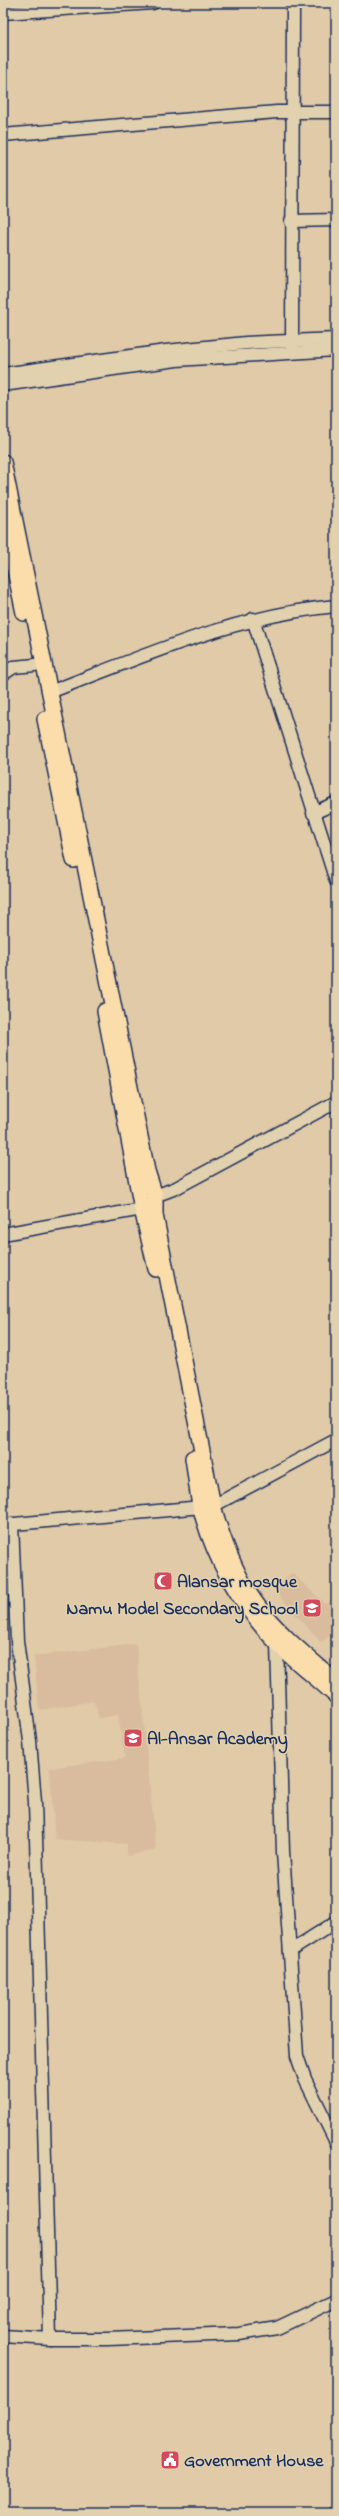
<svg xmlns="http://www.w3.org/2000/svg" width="339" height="2516" font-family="'Indie Flower',sans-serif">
	<rect width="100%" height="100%" fill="#e1caa7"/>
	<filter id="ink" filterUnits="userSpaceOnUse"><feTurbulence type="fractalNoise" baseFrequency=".025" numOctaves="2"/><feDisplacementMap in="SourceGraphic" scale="8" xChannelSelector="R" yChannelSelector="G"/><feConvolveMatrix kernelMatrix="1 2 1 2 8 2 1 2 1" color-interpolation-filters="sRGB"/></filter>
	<g filter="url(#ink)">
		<g fill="#d8bc9d">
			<path d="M 292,1573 L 325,1604 L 336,1596 L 336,1631 L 321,1642 L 272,1588 Z"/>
			<path d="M 136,1644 L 156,1850 L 127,1856 L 127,1844 L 55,1839 L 50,1768 L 125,1758 L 118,1715 L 99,1718 L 94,1701 L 39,1710 L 34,1656 Z"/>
		</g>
		<path fill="#c6d285" stroke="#708072" d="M 3,3 L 81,3 L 3,8 Z"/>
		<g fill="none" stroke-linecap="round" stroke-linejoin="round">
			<g stroke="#1b2f5e" stroke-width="15">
				<g id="minor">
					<path d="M 3,13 L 153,3"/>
					<path d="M 3,135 L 277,112 L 336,112"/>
					<path d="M 291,221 L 336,220"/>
					<path d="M 292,351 L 293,3"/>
					<path d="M 3,374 L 166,351 L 246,343 L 336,339"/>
					<path d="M 3,385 L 176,360 L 336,350"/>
					<path d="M 253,619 L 336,881"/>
					<path d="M 3,674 L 14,667 L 35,665"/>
					<path d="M 50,692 C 143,656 236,615 336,606"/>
					<path d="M 313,813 L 336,803"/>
					<path d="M 155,1196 L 176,1188 L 336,1102"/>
					<path d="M 3,1234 L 142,1209"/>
					<path d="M 12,1524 L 17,1641 L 30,1741 L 35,1802 L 50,2339"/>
					<path d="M 3,1525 L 213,1506 L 336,1440"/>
					<path d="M 277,1644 L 283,1852 L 297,2056 L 305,2079 L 336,2142"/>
					<path d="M 290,1951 L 336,1922"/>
					<path d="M 3,2336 L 50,2339 L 108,2339 L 239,2334 L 277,2328 L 336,2300"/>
					<path d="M 334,2513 L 336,2512"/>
				</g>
			</g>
			<g stroke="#1b2f5e" stroke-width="18">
				<g id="major">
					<path d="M 3,462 L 147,1171 L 155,1196 L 155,1215 L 213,1506 C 222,1538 235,1574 255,1602 C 276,1632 308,1657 336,1681"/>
					<path d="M 3,513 L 24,613"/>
					<path d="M 45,719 L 74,860"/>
					<path d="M 105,1011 L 142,1209 L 156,1269"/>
					<path d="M 193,1458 C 196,1475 197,1493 201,1509 C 214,1559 241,1606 277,1643 C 295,1662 317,1678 336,1696"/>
				</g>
			</g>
			<use href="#minor" stroke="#e2d1ae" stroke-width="12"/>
			<use href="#major" stroke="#fbddab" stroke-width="15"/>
		</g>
	</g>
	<defs>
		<g id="mosque-square" transform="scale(1)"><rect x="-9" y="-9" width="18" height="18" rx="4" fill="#d1495b" stroke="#e2d1ae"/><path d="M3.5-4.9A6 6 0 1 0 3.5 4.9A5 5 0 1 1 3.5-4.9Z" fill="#fff"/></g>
		<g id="school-square" transform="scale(1)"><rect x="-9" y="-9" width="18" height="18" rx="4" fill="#d1495b" stroke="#e2d1ae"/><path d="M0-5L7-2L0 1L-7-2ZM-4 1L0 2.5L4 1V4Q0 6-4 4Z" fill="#fff"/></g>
		<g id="civic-square" transform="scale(1)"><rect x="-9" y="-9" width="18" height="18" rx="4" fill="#d1495b" stroke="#e2d1ae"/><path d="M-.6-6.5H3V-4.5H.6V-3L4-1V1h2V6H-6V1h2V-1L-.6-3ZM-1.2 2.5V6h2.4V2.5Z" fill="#fff"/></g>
	</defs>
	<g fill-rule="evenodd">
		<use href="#mosque-square" x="163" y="1581"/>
		<use href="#school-square" x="312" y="1608"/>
		<use href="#school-square" x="133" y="1738"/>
		<use href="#civic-square" x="170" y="2460"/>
	</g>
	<g text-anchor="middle" stroke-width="3" stroke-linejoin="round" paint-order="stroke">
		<g font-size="18" font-weight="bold" fill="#1b2f5e" stroke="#e2d1ae" text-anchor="start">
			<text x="177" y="1587">Alansar mosque</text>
			<text x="298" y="1614" text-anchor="end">Namu Model Secondary School</text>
			<text x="147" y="1744">Al-Ansar Academy</text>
			<text x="184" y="2466">Government House</text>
		</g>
	</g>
	<rect width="339" height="2516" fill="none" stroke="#e2d1ae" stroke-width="16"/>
	<rect x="8" y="8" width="323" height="2500" fill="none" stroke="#1b2f5e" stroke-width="1.5" filter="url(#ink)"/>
</svg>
